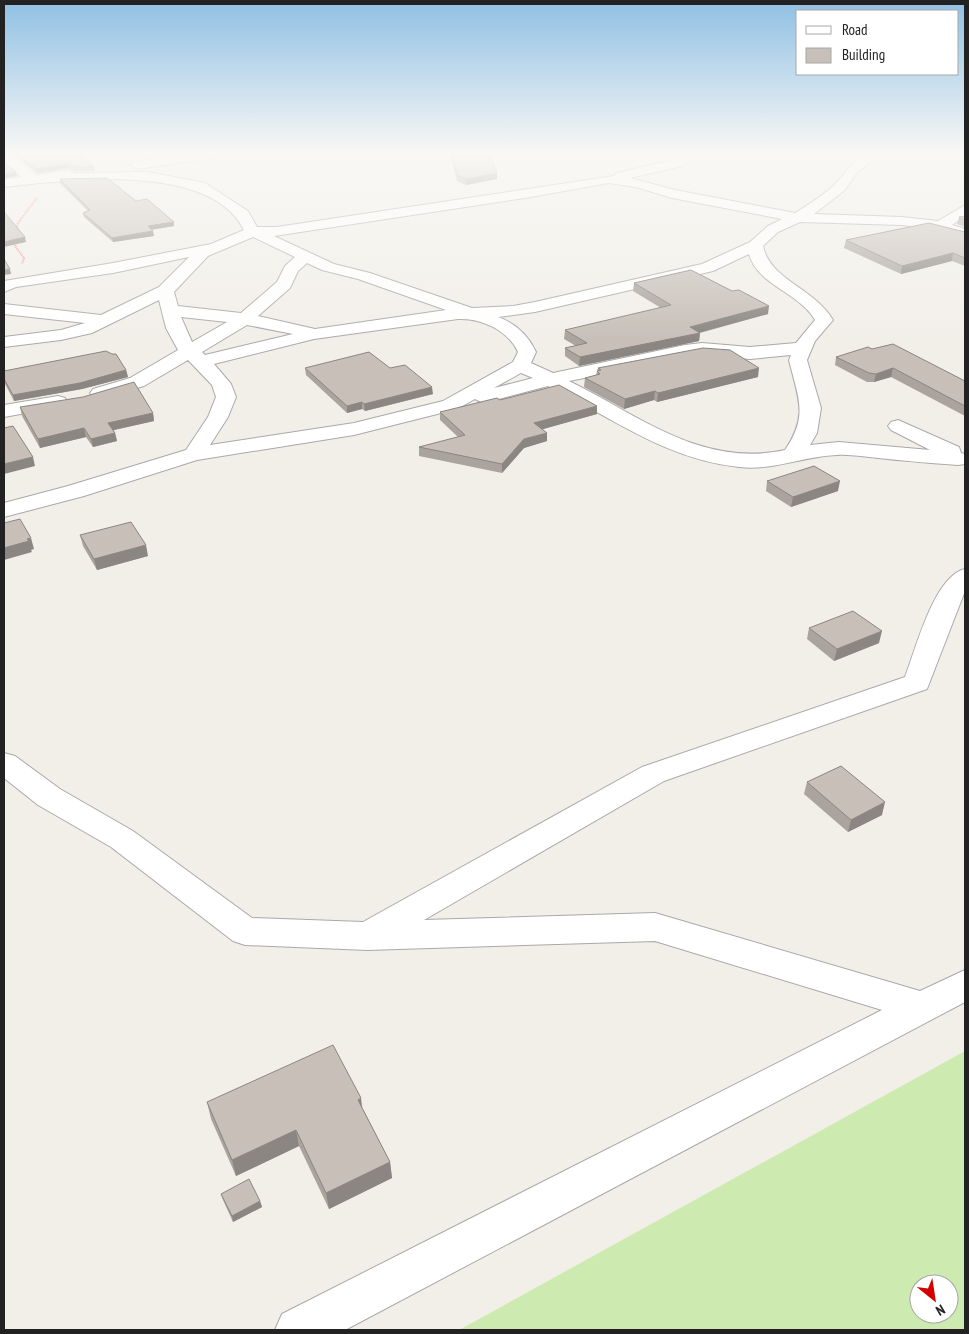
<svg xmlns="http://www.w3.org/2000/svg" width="969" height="1334" font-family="'PT Sans Narrow',sans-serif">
	<rect width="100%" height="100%" fill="#f2efe9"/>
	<path fill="#cdebb0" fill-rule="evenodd" d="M 965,1051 L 965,1330 L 459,1330 ZM 919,1284 L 949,1284 L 949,1314 L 919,1314 Z"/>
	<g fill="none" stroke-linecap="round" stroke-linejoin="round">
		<g stroke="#a9a9a9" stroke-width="2">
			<g id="minor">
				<path d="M 4,153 L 9,153 L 36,175 L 69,170 L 75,173 L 148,172 L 205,183 L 248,211 L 257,227 L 277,227 L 614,176 L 616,173 L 673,160 L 681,156 L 681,153 L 693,153 L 693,158 L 682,166 L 630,178 L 675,190 L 795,213 C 809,204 823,196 834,185 C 851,169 853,153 880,153 L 856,174 L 845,190 L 814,214 L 902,217 L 938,221 L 965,205 L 965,216 L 952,225 L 965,229 L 965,238 L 934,229 L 902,225 L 800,222 L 778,232 L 763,246 C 770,280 813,287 833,320 L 815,341 L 807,360 L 821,408 L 817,433 L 810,445 L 839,442 L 930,450 L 891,430 L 888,426 L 891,422 L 898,420 L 959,447 L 961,453 L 965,454 L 965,464 L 958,465 C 931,463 905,461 878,458 C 865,457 850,454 837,455 C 804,456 773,471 739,467 C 667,460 611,417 548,386 L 483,403 L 475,399 L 457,409 L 354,435 L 197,460 L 84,496 L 4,517 L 4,503 L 68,486 L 186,450 L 208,417 L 216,397 L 212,385 L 188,360 L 144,386 L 100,399 L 93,397 L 90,393 L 93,389 L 130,378 L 178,350 L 166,328 L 159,300 L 92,333 L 61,340 L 4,347 L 4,337 L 61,330 L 85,323 L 4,314 L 4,304 L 101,315 L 159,287 L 189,257 L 113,273 L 16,287 L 4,292 L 4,281 L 113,263 L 211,244 L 244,230 C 210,161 67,180 4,187 L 4,179 L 22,177 L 4,162 ZM 609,183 L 636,187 L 672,198 L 782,219 L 768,226 L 750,242 L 702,264 L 535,302 L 513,306 L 472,308 L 370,273 L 334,264 L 274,236 L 525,198 ZM 253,237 L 295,257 L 285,266 L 277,282 L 241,313 L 178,306 L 174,292 L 208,256 ZM 749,254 C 758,286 799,292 815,320 L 796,343 L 750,347 L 702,343 L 685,345 L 553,373 L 531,363 L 536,352 C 528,335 515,323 498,317 L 535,312 L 713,271 ZM 307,263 L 322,270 L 358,279 L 446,310 L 315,329 L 258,316 L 290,288 L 298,271 ZM 181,317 L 227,322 L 192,342 ZM 458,319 C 481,318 508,330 518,352 L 513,362 L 443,401 L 354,423 L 210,445 L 228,417 L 236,397 L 231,384 L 214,364 L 314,339 ZM 247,325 L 293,334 L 205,355 L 202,352 ZM 702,355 L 750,359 L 791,355 L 789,360 C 798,398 809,415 785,450 C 702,468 640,416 569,381 ZM 521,373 L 533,378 L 494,388 Z"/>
				<path d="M 191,153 L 227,153 L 221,157 L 137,169 L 130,165 L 137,161 Z"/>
				<path d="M 58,396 L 65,398 L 68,402 L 65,406 L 4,417 L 4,405 Z"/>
				<path d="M 965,569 L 965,591 L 927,689 L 664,781 L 424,920 L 655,913 L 920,991 L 965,970 L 965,1002 L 345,1330 L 275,1330 L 282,1314 L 882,1010 L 655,941 L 367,950 L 245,945 L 233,941 L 111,847 L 38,805 L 4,778 L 4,753 L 15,756 L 60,789 L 133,831 L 252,918 L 363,922 L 642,767 L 905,677 C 916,649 934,576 965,569 Z"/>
			</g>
		</g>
		<g stroke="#fa8072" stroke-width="2" stroke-dasharray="1 1" stroke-linecap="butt">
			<path d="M 16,230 L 18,223 L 37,198"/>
			<path d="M 16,241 L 15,246 L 24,258 L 22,264"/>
		</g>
		<use href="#minor" fill="#fff" fill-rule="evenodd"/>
	</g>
	<g fill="#aba49e">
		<path d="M 12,153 L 80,153 L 94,167 L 95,171 L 75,171 L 69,168 L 37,173 Z"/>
		<path d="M 450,153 L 483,153 L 497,179 L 466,185 L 457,181 Z"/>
		<path d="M 60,179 L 136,201 L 174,222 L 174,226 L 151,230 L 154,236 L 113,242 L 84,217 L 83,213 L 88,211 L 60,183 Z"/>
		<path d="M 965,216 L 965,227 L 957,224 L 959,217 Z"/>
		<path d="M 965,232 L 965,266 L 952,261 L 901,274 L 844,248 L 846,240 Z"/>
		<path d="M 634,283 L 768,314 L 700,333 L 699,341 L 579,366 L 565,356 L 565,348 L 576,346 L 564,339 L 565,330 L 661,308 L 633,291 Z"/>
		<path d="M 872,349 L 965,381 L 965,416 L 891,377 L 874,382 L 867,382 L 835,365 L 836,357 Z"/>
		<path d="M 305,368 L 390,368 L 433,394 L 365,411 L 362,409 L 347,413 L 306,375 Z"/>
		<path d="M 598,368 L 758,377 L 657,402 L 654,400 L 624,409 L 584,387 L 585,378 L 596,375 Z"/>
		<path d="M 126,370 L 128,377 L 82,389 L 14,401 L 4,382 L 4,371 Z"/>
		<path d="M 500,400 L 597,414 L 542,429 L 547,433 L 547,441 L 524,448 L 502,473 L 419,456 L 419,447 L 458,437 L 440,420 L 440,412 Z"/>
		<path d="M 20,407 L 153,413 L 154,421 L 113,430 L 115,433 L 117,441 L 93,447 L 86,437 L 40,448 L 22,416 Z"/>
		<path d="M 767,481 L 838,491 L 791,507 L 766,491 Z"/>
		<path d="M 80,535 L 148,556 L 97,570 L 83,546 Z"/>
		<path d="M 809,628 L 879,643 L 834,661 L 807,639 Z"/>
		<path d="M 807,782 L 882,815 L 848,832 L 804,794 Z"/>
		<path d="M 207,1102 L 363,1109 L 390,1162 L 392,1178 L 329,1209 L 299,1146 L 236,1176 L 211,1119 Z"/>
		<path d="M 221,1194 L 260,1201 L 262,1207 L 233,1222 L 223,1200 Z"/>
	</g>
	<g fill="#8b8681">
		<path d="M 68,164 L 69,168 L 37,173 L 36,169 Z"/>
		<path d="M 16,172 L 17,176 L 4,178 L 4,174 Z"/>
		<path d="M 497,173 L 497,179 L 466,185 L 466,179 Z"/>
		<path d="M 174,222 L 174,226 L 149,230 L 148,226 Z"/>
		<path d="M 153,231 L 154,236 L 113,242 L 112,238 Z"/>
		<path d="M 25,237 L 26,242 L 4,247 L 4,242 Z"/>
		<path d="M 953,253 L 952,261 L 901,274 L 902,266 Z"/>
		<path d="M 10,269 L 11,274 L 4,275 L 4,270 Z"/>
		<path d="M 769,306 L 768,314 L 690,335 L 700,333 L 699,341 L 579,366 L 580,357 Z"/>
		<path d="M 759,368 L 758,377 L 657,402 L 658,393 Z"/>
		<path d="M 893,368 L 891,377 L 874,382 L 876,374 Z"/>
		<path d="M 126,370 L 128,377 L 82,389 L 14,401 L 13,395 Z"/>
		<path d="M 432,387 L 433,394 L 365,411 L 364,404 Z"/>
		<path d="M 655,391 L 654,400 L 624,409 L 625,399 Z"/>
		<path d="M 362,402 L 362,409 L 347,413 L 347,406 Z"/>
		<path d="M 597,406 L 597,414 L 533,432 L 534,423 Z"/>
		<path d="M 153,413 L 154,421 L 110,431 L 108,423 Z"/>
		<path d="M 84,428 L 86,437 L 40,448 L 38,439 Z"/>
		<path d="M 115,433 L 117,441 L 93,447 L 91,439 Z"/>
		<path d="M 547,433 L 547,441 L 524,448 L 502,473 L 502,464 L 524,439 Z"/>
		<path d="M 33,457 L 35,466 L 4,474 L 4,464 Z"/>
		<path d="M 840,481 L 838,491 L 791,507 L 793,497 Z"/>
		<path d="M 31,538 L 34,549 L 31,550 L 32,552 L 4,560 L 4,548 Z"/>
		<path d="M 146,545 L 148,556 L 97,570 L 94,559 Z"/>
		<path d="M 882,631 L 879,643 L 834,661 L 837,649 Z"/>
		<path d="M 885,802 L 882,815 L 848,832 L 851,820 Z"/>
		<path d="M 361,1098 L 363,1114 L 358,1100 Z"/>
		<path d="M 296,1130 L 299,1146 L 236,1176 L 232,1160 Z"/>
		<path d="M 390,1162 L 392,1178 L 329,1209 L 326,1193 Z"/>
		<path d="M 260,1201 L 262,1207 L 233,1222 L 232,1216 Z"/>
	</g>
	<g fill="#c7bfb8" stroke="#8b8681">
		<path d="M 16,153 L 80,153 L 94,167 L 75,167 L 68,164 L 36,169 Z"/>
		<path d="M 451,153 L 483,153 L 491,158 L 497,173 L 466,179 L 457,175 Z"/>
		<path d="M 4,161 L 16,172 L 4,174 Z"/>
		<path d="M 107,178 L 136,201 L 147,199 L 174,222 L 148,226 L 153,231 L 112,238 L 83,213 L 90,210 L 60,179 Z"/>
		<path d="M 4,212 L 25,237 L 4,242 Z"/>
		<path d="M 965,216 L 965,220 L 959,217 Z"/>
		<path d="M 929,223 L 965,232 L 965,258 L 953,253 L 902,266 L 846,240 Z"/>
		<path d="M 4,259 L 10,269 L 4,270 Z"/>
		<path d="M 691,270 L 732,291 L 739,290 L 769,306 L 690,327 L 700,333 L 580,357 L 565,348 L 587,343 L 565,330 L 671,305 L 634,283 Z"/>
		<path d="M 893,344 L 965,381 L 965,406 L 893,368 L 876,374 L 869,373 L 836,357 L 868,347 L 872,349 Z"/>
		<path d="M 703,348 L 730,350 L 759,368 L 658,393 L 655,391 L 625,399 L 585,378 L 600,374 L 597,371 L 601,370 L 598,368 Z"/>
		<path d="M 106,351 L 112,354 L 116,354 L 126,370 L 80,383 L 13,395 L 4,379 L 4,371 Z"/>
		<path d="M 369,352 L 390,368 L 405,365 L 432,387 L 364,404 L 362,402 L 347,406 L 305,368 Z"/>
		<path d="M 134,382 L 153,413 L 108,423 L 115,433 L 91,439 L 84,428 L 38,439 L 20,407 L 83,397 Z"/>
		<path d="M 559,385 L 597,406 L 534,423 L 547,433 L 524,439 L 502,464 L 419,447 L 465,435 L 440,412 L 497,398 L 500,400 Z"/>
		<path d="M 13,426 L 33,457 L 4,464 L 4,428 Z"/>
		<path d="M 814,466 L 840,481 L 793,497 L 767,481 Z"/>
		<path d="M 20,519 L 31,538 L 27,539 L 29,541 L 4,548 L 4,523 Z"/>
		<path d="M 131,522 L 146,545 L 94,559 L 80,535 Z"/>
		<path d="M 853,611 L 882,631 L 837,649 L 809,628 Z"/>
		<path d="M 841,766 L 885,802 L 851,820 L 807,782 Z"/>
		<path d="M 333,1045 L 361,1098 L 358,1100 L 390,1162 L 326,1193 L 296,1130 L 232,1160 L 207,1102 Z"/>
		<path d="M 249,1179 L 260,1201 L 232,1216 L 221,1194 Z"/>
	</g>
	<linearGradient id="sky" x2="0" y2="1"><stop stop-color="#8fc0e4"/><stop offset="0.45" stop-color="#f9f8f5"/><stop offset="1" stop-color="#f9f8f5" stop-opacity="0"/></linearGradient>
	<rect width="969" height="340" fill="url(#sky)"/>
	<rect width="969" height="1334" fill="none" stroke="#222222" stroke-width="10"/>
	<rect x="796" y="10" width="162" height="65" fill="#ffffff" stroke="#a7a7a7"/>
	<rect x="806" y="26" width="25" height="8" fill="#ffffff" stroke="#a7a7a7"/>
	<text x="842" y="35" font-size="15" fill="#222222">Road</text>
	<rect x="806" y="48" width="25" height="15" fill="#c7bfb8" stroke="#a7a7a7"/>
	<text x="842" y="60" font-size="15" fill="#222222">Building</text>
	<g transform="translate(934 1299) rotate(150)"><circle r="24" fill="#ffffff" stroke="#a7a7a7"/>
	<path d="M0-4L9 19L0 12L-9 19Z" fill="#d40000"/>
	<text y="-8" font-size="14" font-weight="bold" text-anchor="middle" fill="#222222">N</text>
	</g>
</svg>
